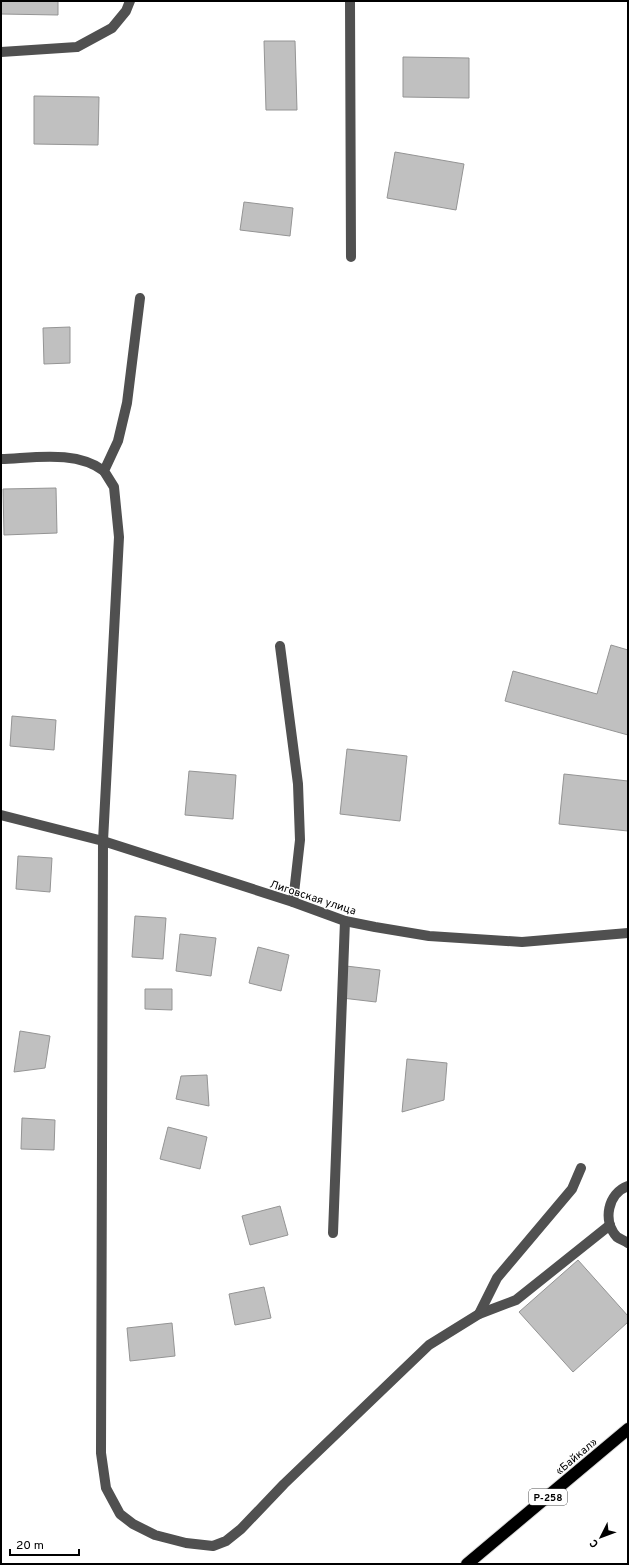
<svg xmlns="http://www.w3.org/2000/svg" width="629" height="1565" font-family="Overpass,sans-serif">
	<rect width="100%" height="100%" fill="#fff"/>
	<g fill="#c0c0c0" stroke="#949494">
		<path d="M 1,1 L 58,1 L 58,15 L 1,14 Z"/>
		<path d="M 264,41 L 295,41 L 297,110 L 266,110 Z"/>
		<path d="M 403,57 L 469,58 L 469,98 L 403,97 Z"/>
		<path d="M 34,96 L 99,97 L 98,145 L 34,144 Z"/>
		<path d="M 395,152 L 464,164 L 456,210 L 387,198 Z"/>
		<path d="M 244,202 L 293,208 L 290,236 L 240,230 Z"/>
		<path d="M 70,327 L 70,363 L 44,364 L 43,328 Z"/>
		<path d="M 56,488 L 57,533 L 4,535 L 3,489 Z"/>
		<path d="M 611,645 L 628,650 L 628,735 L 505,701 L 513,671 L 597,694 Z"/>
		<path d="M 12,716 L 56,720 L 54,750 L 10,746 Z"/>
		<path d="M 347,749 L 407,756 L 400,821 L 340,814 Z"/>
		<path d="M 189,771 L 236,775 L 233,819 L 185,815 Z"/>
		<path d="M 564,774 L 628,781 L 628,831 L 559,824 Z"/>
		<path d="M 18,856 L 52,858 L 50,892 L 16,889 Z"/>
		<path d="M 135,916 L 166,918 L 163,959 L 132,957 Z"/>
		<path d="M 180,934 L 216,938 L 211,976 L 176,971 Z"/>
		<path d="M 258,947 L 289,955 L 281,991 L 249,983 Z"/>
		<path d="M 346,966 L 380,970 L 376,1002 L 342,998 Z"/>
		<path d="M 145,989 L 172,989 L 172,1010 L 145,1009 Z"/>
		<path d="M 20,1031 L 50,1036 L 45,1068 L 14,1072 Z"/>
		<path d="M 407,1059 L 447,1063 L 444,1100 L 402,1112 Z"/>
		<path d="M 207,1075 L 209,1106 L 176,1099 L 181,1076 Z"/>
		<path d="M 22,1118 L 55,1120 L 54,1150 L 21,1149 Z"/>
		<path d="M 168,1127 L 207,1137 L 200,1169 L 160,1159 Z"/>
		<path d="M 280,1206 L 288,1235 L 250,1245 L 242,1216 Z"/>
		<path d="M 578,1260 L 628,1316 L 628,1322 L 573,1372 L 519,1312 Z"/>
		<path d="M 264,1287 L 271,1318 L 235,1325 L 229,1294 Z"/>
		<path d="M 172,1323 L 175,1356 L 130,1361 L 127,1328 Z"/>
	</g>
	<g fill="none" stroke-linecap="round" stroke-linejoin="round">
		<g stroke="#dbdbdb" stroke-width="14">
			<path id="highway" d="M 467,1564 L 628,1429"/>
		</g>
		<g stroke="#505050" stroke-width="10">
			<path d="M 350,1 L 351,257"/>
			<path d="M 1,52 L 77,47 L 112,28 L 126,11 L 130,1"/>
			<path d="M 140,298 L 127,403 L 118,441 L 104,471 L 114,487 L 119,537 L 103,841 L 101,1453 L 106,1488 L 120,1514 L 133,1524 L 155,1535 L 186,1543 L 213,1546 L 226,1541 L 241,1529 L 284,1484 L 429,1345 L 479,1314 L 516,1300 L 610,1225"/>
			<path d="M 1,459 C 34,458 76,450 104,471"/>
			<path d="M 280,646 L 298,784 L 300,840 L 293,902"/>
			<path d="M 1,815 L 103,841 L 293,902 L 345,921 L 375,927 L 429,936 L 522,942 L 628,933"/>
			<path d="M 628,1186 C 608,1193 602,1221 617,1237 C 620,1239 625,1241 628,1243"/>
			<path d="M 333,1233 L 345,921"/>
			<path d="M 479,1314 L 497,1278 L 572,1189 L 581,1168"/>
		</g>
		<use href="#highway" stroke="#000" stroke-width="12"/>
	</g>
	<g text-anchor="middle" stroke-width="3" stroke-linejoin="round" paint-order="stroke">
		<rect fill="#fff" stroke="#4c4c4c" stroke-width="1" x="529" y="1489" width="38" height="16" rx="3"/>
		<g font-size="10" font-weight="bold" fill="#000">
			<text x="548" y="1501">Р-258</text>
		</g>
		<g font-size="11" fill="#000" stroke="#fff">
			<text transform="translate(313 897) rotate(18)" y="4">Лиговская улица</text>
			<text transform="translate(576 1456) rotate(-40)" y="4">«Байкал»</text>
		</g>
	</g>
	<rect width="629" height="1565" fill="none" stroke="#000000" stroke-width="4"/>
	<g transform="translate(601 1537) rotate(228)" stroke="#ffffff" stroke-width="3" paint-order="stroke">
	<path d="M0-3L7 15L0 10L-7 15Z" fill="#000000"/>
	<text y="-6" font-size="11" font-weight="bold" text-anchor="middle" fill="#000000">С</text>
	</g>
	<path d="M10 1549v6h69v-6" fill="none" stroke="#000000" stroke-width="2"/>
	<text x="16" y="1549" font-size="12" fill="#000000" stroke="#ffffff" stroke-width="3" paint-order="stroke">20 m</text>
</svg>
